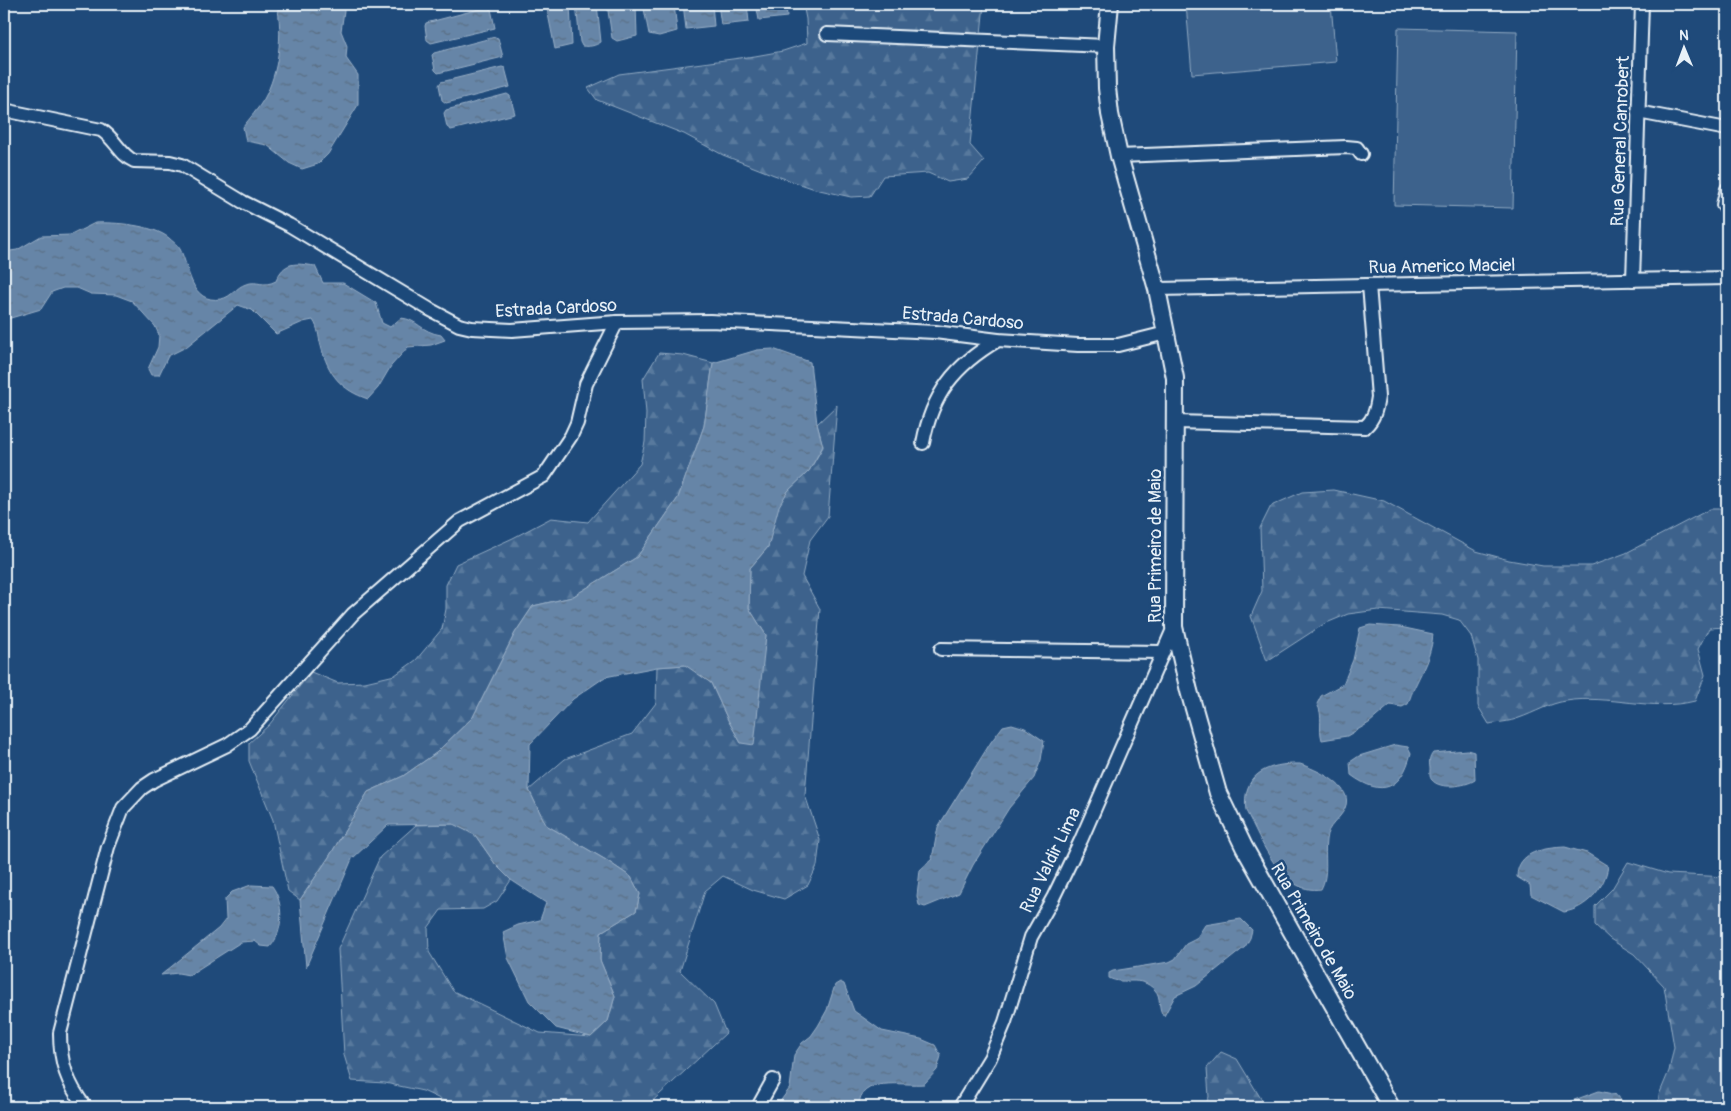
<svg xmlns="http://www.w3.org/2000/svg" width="1731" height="1111" font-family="Pangolin,sans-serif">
	<defs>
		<pattern id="forest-firs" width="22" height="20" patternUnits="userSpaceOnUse" patternTransform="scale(1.25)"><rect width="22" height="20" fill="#3c628c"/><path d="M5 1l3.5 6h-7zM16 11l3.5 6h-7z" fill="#58799d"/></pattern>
		<pattern id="water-ripples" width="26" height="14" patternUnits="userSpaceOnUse" patternTransform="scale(1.25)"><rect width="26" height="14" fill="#6685a7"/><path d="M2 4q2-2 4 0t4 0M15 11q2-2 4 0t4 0" fill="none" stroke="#596d82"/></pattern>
	</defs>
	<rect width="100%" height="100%" fill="#1f4a7a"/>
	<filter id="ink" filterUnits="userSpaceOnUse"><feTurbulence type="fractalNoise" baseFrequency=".02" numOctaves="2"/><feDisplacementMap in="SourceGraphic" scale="10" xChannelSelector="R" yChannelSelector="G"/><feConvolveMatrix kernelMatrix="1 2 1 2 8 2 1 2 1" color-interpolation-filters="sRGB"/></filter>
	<g filter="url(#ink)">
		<g fill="#3c628c" stroke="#92aac2">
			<path d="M 1186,4 L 1331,4 L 1336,62 L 1192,74 Z"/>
			<path d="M 1398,28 L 1517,31 L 1513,208 L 1394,205 Z"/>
		</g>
		<g fill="url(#forest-firs)" stroke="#92aac2">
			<path d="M 803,4 L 984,4 L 970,145 L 984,161 L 968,179 L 948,182 L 928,173 L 883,176 L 870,196 L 851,197 L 815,189 L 774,175 L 723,155 L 684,134 L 597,100 L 588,88 L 619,74 L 755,56 L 783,51 L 807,43 L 806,19 Z"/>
			<path d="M 659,353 L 683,355 L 713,363 L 704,426 L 678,498 L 637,557 L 572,597 L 533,606 L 515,633 L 473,717 L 436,753 L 403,776 L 368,792 L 329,857 L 300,900 L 288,891 L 273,820 L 249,761 L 249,743 L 269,725 L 311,672 L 338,683 L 365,682 L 395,675 L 416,660 L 442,629 L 446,609 L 446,585 L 456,564 L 513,538 L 551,518 L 588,522 L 640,464 L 645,442 L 646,413 L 643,379 Z"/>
			<path d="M 837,405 L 828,516 L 810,540 L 802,576 L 820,609 L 805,795 L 820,840 L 817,866 L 808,885 L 784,899 L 753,890 L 723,876 L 705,891 L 680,971 L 714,1004 L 726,1033 L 646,1107 L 457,1107 L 423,1091 L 385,1083 L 352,1081 L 344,1055 L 338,949 L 380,857 L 416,825 L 454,824 L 475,835 L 496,865 L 511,880 L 497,901 L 483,909 L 441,910 L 428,928 L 429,952 L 453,991 L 540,1033 L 591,1037 L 608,1021 L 615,996 L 600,960 L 601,932 L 636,911 L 640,894 L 631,877 L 606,860 L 546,825 L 529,790 L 565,759 L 632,734 L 656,703 L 657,667 L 686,665 L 711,683 L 728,720 L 741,743 L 761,670 L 766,635 L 749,608 L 750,568 L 768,547 L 778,506 L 788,491 L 809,471 L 823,447 L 817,424 Z"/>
			<path d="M 1334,490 L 1384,501 L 1476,551 L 1509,560 L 1543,566 L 1591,566 L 1626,553 L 1710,509 L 1727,509 L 1727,627 L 1709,628 L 1698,649 L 1705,675 L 1695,701 C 1651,712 1609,694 1566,701 C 1550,703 1534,713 1519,718 C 1509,722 1499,722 1489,724 L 1478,706 L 1478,660 L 1471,636 L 1459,620 L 1442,615 L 1378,610 L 1348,614 L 1324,624 L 1267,661 L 1251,616 L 1262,591 L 1260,528 L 1271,506 L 1302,492 Z"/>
			<path d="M 1628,862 L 1668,874 L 1727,877 L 1727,1107 L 1658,1107 L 1659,1095 L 1669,1071 L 1674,1047 L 1664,986 L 1634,954 L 1610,939 L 1595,925 L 1595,906 L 1612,889 Z"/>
			<path d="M 1221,1052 L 1237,1059 L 1266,1107 L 1204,1107 L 1209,1097 L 1207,1068 Z"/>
		</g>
		<g fill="url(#water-ripples)" stroke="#9ab0c7">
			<path d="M 277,4 L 345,4 L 341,31 L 347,46 L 346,58 L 358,75 L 358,105 L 328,154 L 318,164 L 302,169 L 289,163 L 267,145 L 246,141 L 243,127 C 250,118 258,109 264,99 C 279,72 283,34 277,4 Z"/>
			<path d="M 546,4 L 570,4 L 572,45 L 555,49 Z"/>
			<path d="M 576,4 L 597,4 L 601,42 C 595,46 589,47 582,46 L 580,42 Z"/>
			<path d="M 607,4 L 636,4 L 637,36 L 617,41 L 612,38 Z"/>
			<path d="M 643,4 L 674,4 L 677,31 L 659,36 L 649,34 Z"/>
			<path d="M 683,4 L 712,4 L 714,26 L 686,29 Z"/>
			<path d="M 718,4 L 747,4 L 749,22 L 721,25 Z"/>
			<path d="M 756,4 L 786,4 L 787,17 L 759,20 Z"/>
			<path d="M 487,7 L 491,9 L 495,28 L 431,43 L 427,40 L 425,26 L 426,23 Z"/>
			<path d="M 495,37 L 498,38 L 503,57 L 438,73 L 435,70 L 432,55 L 434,53 Z"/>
			<path d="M 502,67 L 505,68 L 510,87 L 446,103 L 442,100 L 439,85 L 441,82 Z"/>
			<path d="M 507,94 L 510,96 L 515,114 L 451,130 L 447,127 L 444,113 L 446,110 Z"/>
			<path d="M 95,223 C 115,222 153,225 169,238 C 172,241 178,245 180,249 C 190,268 190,304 221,299 C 232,297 236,287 246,284 C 259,280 262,288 276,281 C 284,261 295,263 315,266 L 323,283 L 343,283 L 376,303 L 382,323 L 390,327 L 401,318 C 417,319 421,332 441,335 L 445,340 L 431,345 L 408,347 L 391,366 L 378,388 L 368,399 C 341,390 328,374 321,346 C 318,336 319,329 313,320 L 303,322 L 276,334 L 252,310 L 238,305 L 186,347 L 168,356 L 159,375 L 151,375 L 148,369 L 158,347 L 159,335 L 155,326 L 132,301 L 116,295 L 91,294 L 77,288 L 63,288 L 52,292 L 41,309 L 4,320 L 4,252 L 17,250 L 41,236 L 71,235 Z"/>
			<path d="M 773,349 L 810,362 L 817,424 L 823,446 L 809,471 L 788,491 L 779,506 L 768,547 L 750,568 L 749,608 L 766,635 L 754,745 L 741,743 L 728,720 L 711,683 L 685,665 L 657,667 L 605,677 L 573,699 L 530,744 L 529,790 L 546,825 L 606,860 L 631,877 L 640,894 L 636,911 L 601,932 L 600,960 L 615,996 L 608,1021 L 591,1037 L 556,1028 L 529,1001 L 508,958 L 503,932 L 518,925 L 540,920 L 546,903 L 511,880 L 496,865 L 475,835 L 453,824 L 388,825 L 352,859 L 306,967 L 300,900 L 329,857 L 368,792 L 403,776 L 436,753 L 473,717 L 515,633 L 533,606 L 572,597 L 637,557 L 678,498 L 704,426 L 713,363 L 757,350 Z"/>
			<path d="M 1370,625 L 1400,627 L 1433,634 C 1431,663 1416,678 1408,704 L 1402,707 L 1390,705 L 1369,723 L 1347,736 L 1322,740 C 1318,727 1324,716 1317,704 L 1321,696 L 1343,684 L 1353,660 L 1360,628 Z"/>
			<path d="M 1012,724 L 1025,728 L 1044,741 L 1041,760 L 1034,778 L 1009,808 L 973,865 L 959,893 L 925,907 L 919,905 L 917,896 L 920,870 L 932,859 L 938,827 L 991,742 L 1003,726 Z"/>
			<path d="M 1395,745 L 1408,747 L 1411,753 C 1402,789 1382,798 1351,775 L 1350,762 L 1359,756 Z"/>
			<path d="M 1467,750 L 1474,752 L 1475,780 C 1466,786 1440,790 1432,780 C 1429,777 1430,772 1430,768 C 1429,762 1429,758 1433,753 Z"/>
			<path d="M 1300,764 C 1315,769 1355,786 1345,808 C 1340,820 1327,825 1326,840 C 1324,856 1329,875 1321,889 C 1280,895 1262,840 1246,811 C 1241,774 1268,763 1300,764 Z"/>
			<path d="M 1565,847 L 1587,853 L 1608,866 C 1605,888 1586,909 1564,912 L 1531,895 L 1530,885 L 1517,877 C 1517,851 1545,848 1565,847 Z"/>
			<path d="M 251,885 L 272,886 C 284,902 284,932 270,947 L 261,946 L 255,941 L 241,942 L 189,975 L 178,973 L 161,975 L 219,928 L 226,919 L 225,899 L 232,892 Z"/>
			<path d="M 1241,919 L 1252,930 L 1250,938 L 1245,947 L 1196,986 L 1175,996 L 1164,1016 C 1157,1009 1162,997 1155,990 C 1140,974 1124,986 1109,978 L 1109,973 L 1113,971 L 1169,962 L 1175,959 L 1186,944 L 1196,939 L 1205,925 Z"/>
			<path d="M 840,982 L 844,984 L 854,1011 L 882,1031 L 921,1039 L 935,1045 L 941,1056 L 937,1070 L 924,1084 C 904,1086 858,1075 859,1107 L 776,1107 L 790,1088 L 794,1055 L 802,1043 L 811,1036 L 818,1026 L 827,1010 L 835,985 Z"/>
			<path d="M 1599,1091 L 1617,1095 L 1627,1107 L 1555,1107 Z"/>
		</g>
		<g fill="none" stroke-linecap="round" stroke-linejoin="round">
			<g stroke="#e8f1f8" stroke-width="16">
				<g id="minor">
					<path d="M 827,34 L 1106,46"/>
					<path d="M 4,110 L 101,130 C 115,138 120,155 134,161 L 170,162 L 182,165 L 243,202 L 289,225 L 429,309 L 459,325 L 472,328 L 512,330 L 617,322 L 710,321 L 935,332 L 998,340 L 1078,345 L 1118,345 L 1166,333"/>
					<path d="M 1638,112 L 1727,129"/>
					<path d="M 1119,156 L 1346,147 L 1357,148 L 1361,154"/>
					<path d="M 1723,205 L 1727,189"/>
					<path d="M 1633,280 L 1642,4"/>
					<path d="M 1157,289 L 1727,278"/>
					<path d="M 1176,422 L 1365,427 C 1374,419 1376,410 1378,397 L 1369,285"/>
					<path d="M 923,443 C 932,394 955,365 998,340"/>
					<path d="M 941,649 L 1162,652"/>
					<path d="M 85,1107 C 67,1083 60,1063 60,1033 L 108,847 L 123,808 L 142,788 L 154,780 L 227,745 L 250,729 L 353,614 L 460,521 L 544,476 L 571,436 L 577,423 L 586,384 L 617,322"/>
					<path d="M 758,1107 L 773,1080"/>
					<path d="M 960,1107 L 990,1058 L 1005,1022 L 1031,937 L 1053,898 L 1081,840 L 1174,627"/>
				</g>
			</g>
			<g stroke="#e8f1f8" stroke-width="20">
				<path id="major" d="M 1110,4 L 1106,46 L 1107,88 L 1110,114 L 1119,156 L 1157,289 L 1175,378 L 1174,627 L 1189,691 L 1218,793 L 1244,847 L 1391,1107"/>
			</g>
			<use href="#minor" stroke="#1f4a7a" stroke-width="12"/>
			<use href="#major" stroke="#1f4a7a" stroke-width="16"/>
		</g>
	</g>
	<g text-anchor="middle" stroke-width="5" stroke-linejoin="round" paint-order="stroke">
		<g font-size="18" fill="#e8f1f8" stroke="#1f4a7a">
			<text transform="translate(1620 141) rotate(-88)" y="6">Rua General Canrobert</text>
			<text transform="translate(1442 266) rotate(-1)" y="6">Rua Americo Maciel</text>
			<text transform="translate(556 308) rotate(-3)" y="6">Estrada Cardoso</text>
			<text transform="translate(963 318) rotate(5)" y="6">Estrada Cardoso</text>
			<text transform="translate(1155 546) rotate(-90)" y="6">Rua Primeiro de Maio</text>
			<text transform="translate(1050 860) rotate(-64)" y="6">Rua Valdir Lima</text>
			<text transform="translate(1314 931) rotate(60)" y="6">Rua Primeiro de Maio</text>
		</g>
	</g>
	<rect width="1731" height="1111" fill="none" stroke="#1f4a7a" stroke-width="20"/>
	<rect x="10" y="10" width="1711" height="1091" fill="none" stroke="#e8f1f8" stroke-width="2" filter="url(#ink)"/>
	<g transform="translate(1684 48) rotate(359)" stroke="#1f4a7a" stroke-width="4" paint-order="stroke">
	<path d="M0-4L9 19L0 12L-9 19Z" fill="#e8f1f8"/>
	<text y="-8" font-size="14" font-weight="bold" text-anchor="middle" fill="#e8f1f8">N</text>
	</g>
</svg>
